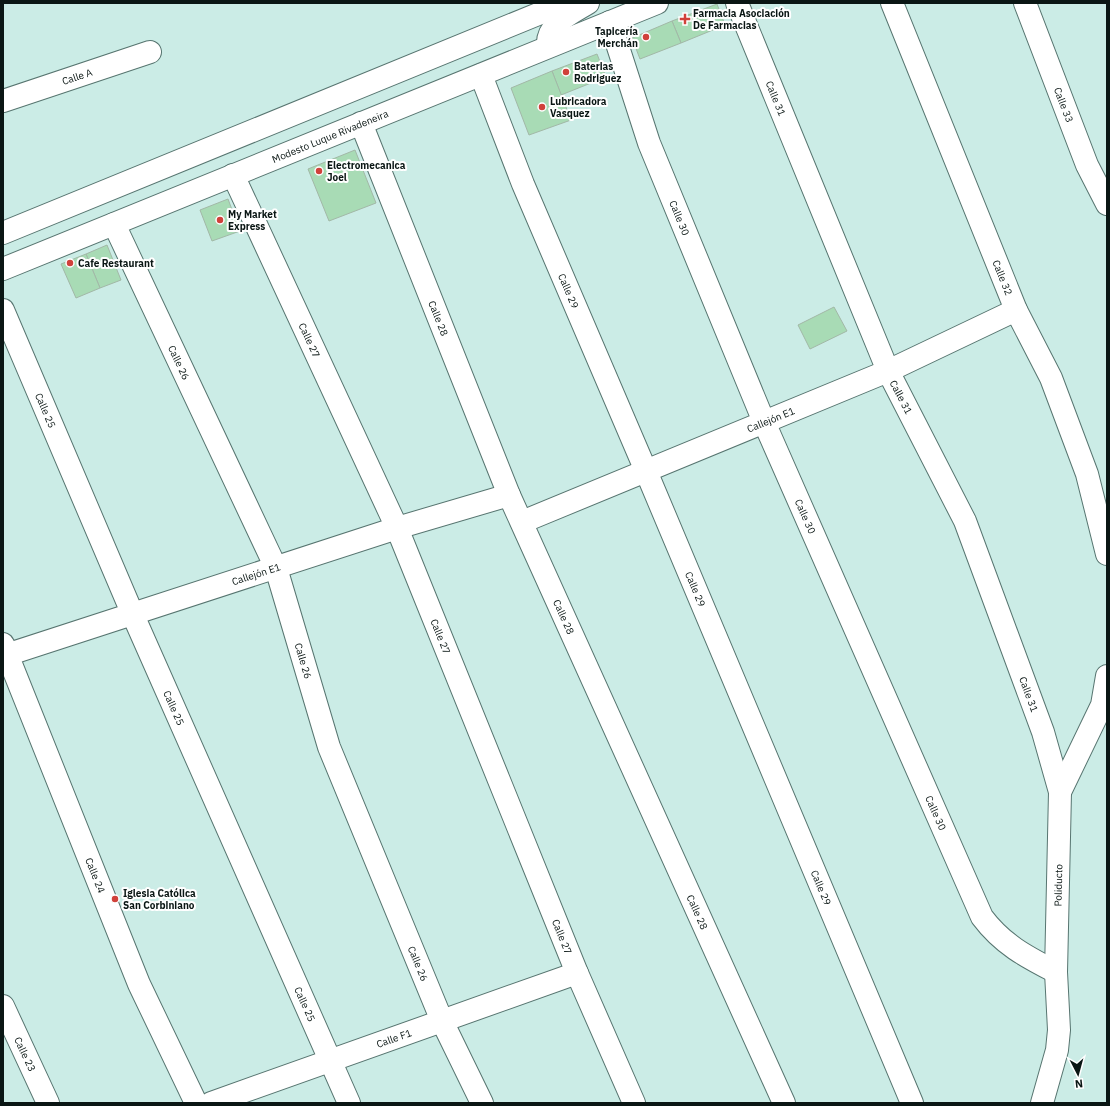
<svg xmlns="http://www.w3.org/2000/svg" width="1110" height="1106" font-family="'IBM Plex Sans',sans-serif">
	<rect width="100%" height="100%" fill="#cbece6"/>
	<g fill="#a8dbb5" stroke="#a2b8a7">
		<path d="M 717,4 L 725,25 L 681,43 L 672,21 Z"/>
		<path d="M 672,21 L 681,43 L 640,59 L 632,38 Z"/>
		<path d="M 597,54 L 606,77 L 561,95 L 552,71 Z"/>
		<path d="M 552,71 L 571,120 L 529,135 L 511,88 Z"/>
		<path d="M 355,150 L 376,203 L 329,221 L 308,169 Z"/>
		<path d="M 228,199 L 240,231 L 212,241 L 200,210 Z"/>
		<path d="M 107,245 L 121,280 L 100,288 L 86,254 Z"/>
		<path d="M 86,254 L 100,288 L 76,298 L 61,264 Z"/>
		<path d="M 834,307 L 847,331 L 810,349 L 798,325 Z"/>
	</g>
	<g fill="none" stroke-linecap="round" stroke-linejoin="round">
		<g stroke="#577570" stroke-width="24">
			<g id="minor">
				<path id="s1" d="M 737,3 L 888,371 L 965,521 L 1043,732 L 1060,792"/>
				<path id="s2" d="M 892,3 L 1016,310 L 1051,378 L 1087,474 L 1107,554"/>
				<path id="s3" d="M 1025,3 L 1087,165 L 1107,204"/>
				<path id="s4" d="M 610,22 L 649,143 L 764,422 L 982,917 C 1003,945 1027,957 1056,972"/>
				<path d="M 548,46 C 546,24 572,13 588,3"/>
				<path id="s5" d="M 481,75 L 523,184 L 646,471 L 912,1103"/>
				<path id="s6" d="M 3,101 L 150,52"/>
				<path id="s7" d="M 361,123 L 509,495 L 784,1103"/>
				<path id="s8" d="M 233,175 L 397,528 L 577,973 L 634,1103"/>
				<path id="s9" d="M 114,224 L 276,568 L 329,747 L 442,1021 L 482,1103"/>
				<path d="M 3,233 L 565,3"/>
				<path id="s10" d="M 3,269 L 657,3"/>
				<path id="s11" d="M 3,310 L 133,615 L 349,1103"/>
				<path id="s12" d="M 522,522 L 888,371 L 1016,310"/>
				<path id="s13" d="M 3,644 L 139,984 L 196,1103"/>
				<path id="s14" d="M 3,656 L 397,528 L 509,495"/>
				<path id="s15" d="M 3,1006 L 48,1103"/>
				<path id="s16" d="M 211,1103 L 577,973"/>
				<path id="s17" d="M 1042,1103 L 1057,1050 L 1059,1030 L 1056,972 L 1060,792 L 1102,705 L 1107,676"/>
			</g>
		</g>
		<use href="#minor" stroke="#fff" stroke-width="22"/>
	</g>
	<g fill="#d0413a" stroke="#fff" stroke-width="1.5">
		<path d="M683 13h4v4h4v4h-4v4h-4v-4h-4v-4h4z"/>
		<circle cx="646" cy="37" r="4"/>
		<circle cx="566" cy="72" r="4"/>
		<circle cx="542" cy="107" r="4"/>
		<circle cx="319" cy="171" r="4"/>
		<circle cx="220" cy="220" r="4"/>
		<circle cx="70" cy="263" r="4"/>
		<circle cx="115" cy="899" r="4"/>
	</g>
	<g text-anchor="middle" stroke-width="4" stroke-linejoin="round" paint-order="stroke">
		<g font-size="10" font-weight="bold" fill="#0a1614" stroke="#fff" text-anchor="start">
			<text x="693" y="17">Farmacia Asociación<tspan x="693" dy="12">De Farmacias</tspan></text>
			<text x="638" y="35" text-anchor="end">Tapicería<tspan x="638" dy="12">Merchán</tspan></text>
			<text x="574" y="70">Baterias<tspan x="574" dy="12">Rodriguez</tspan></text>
			<text x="550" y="105">Lubricadora<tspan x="550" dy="12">Vasquez</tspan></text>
			<text x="327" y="169">Electromecanica<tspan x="327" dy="12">Joel</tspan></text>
			<text x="228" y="218">My Market<tspan x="228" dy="12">Express</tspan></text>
			<text x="78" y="267">Cafe Restaurant</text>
			<text x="123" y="897">Iglesia Católica<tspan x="123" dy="12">San Corbiniano</tspan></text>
		</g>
		<g font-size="10" fill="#0a1614" stroke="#fff">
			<text dy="4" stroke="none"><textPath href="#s6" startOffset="78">Calle A</textPath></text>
			<text dy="4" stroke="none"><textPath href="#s1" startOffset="103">Calle 31</textPath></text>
			<text dy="4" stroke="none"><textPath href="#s3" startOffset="109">Calle 33</textPath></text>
			<text dy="4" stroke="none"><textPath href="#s10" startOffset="353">Modesto Luque Rivadeneira</textPath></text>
			<text dy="4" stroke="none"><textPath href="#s4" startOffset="208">Calle 30</textPath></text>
			<text dy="4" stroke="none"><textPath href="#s2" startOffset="296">Calle 32</textPath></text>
			<text dy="4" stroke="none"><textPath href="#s5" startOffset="233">Calle 29</textPath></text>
			<text dy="4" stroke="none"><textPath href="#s7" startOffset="210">Calle 28</textPath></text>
			<text dy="4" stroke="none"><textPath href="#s8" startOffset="182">Calle 27</textPath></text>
			<text dy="4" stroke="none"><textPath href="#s9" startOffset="153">Calle 26</textPath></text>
			<text dy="4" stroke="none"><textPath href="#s1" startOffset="427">Calle 31</textPath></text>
			<text dy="4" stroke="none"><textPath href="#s11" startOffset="109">Calle 25</textPath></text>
			<text dy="4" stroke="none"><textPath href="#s12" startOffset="269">Callejón E1</textPath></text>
			<text dy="4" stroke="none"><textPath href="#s4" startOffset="532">Calle 30</textPath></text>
			<text dy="4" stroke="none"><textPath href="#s14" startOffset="266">Callejón E1</textPath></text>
			<text dy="4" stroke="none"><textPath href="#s5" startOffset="557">Calle 29</textPath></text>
			<text dy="4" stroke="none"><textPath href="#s7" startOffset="534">Calle 28</textPath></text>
			<text dy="4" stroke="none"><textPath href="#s8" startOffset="506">Calle 27</textPath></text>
			<text dy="4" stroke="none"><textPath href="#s9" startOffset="477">Calle 26</textPath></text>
			<text dy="4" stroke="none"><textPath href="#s1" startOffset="751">Calle 31</textPath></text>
			<text dy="4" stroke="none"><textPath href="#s11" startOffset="433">Calle 25</textPath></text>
			<text dy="4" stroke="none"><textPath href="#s4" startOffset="856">Calle 30</textPath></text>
			<text dy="4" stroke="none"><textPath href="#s13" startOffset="249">Calle 24</textPath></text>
			<text dy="4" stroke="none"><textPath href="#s17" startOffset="220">Poliducto</textPath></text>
			<text dy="4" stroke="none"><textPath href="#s5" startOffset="881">Calle 29</textPath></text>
			<text dy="4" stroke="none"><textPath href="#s7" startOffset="858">Calle 28</textPath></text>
			<text dy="4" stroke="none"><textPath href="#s8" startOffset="830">Calle 27</textPath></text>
			<text dy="4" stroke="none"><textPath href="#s9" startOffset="801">Calle 26</textPath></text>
			<text dy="4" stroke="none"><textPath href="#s11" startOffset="757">Calle 25</textPath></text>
			<text dy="4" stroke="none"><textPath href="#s16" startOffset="194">Calle F1</textPath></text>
			<text dy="4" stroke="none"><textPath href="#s15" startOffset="53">Calle 23</textPath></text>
		</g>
	</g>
	<rect width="1110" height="1106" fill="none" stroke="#0a1614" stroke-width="8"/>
	<g transform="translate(1078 1074) rotate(174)" stroke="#ffffff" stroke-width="3" paint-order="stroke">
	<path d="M0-3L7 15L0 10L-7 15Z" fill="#0a1614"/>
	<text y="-6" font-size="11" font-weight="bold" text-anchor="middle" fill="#0a1614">N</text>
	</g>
</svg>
